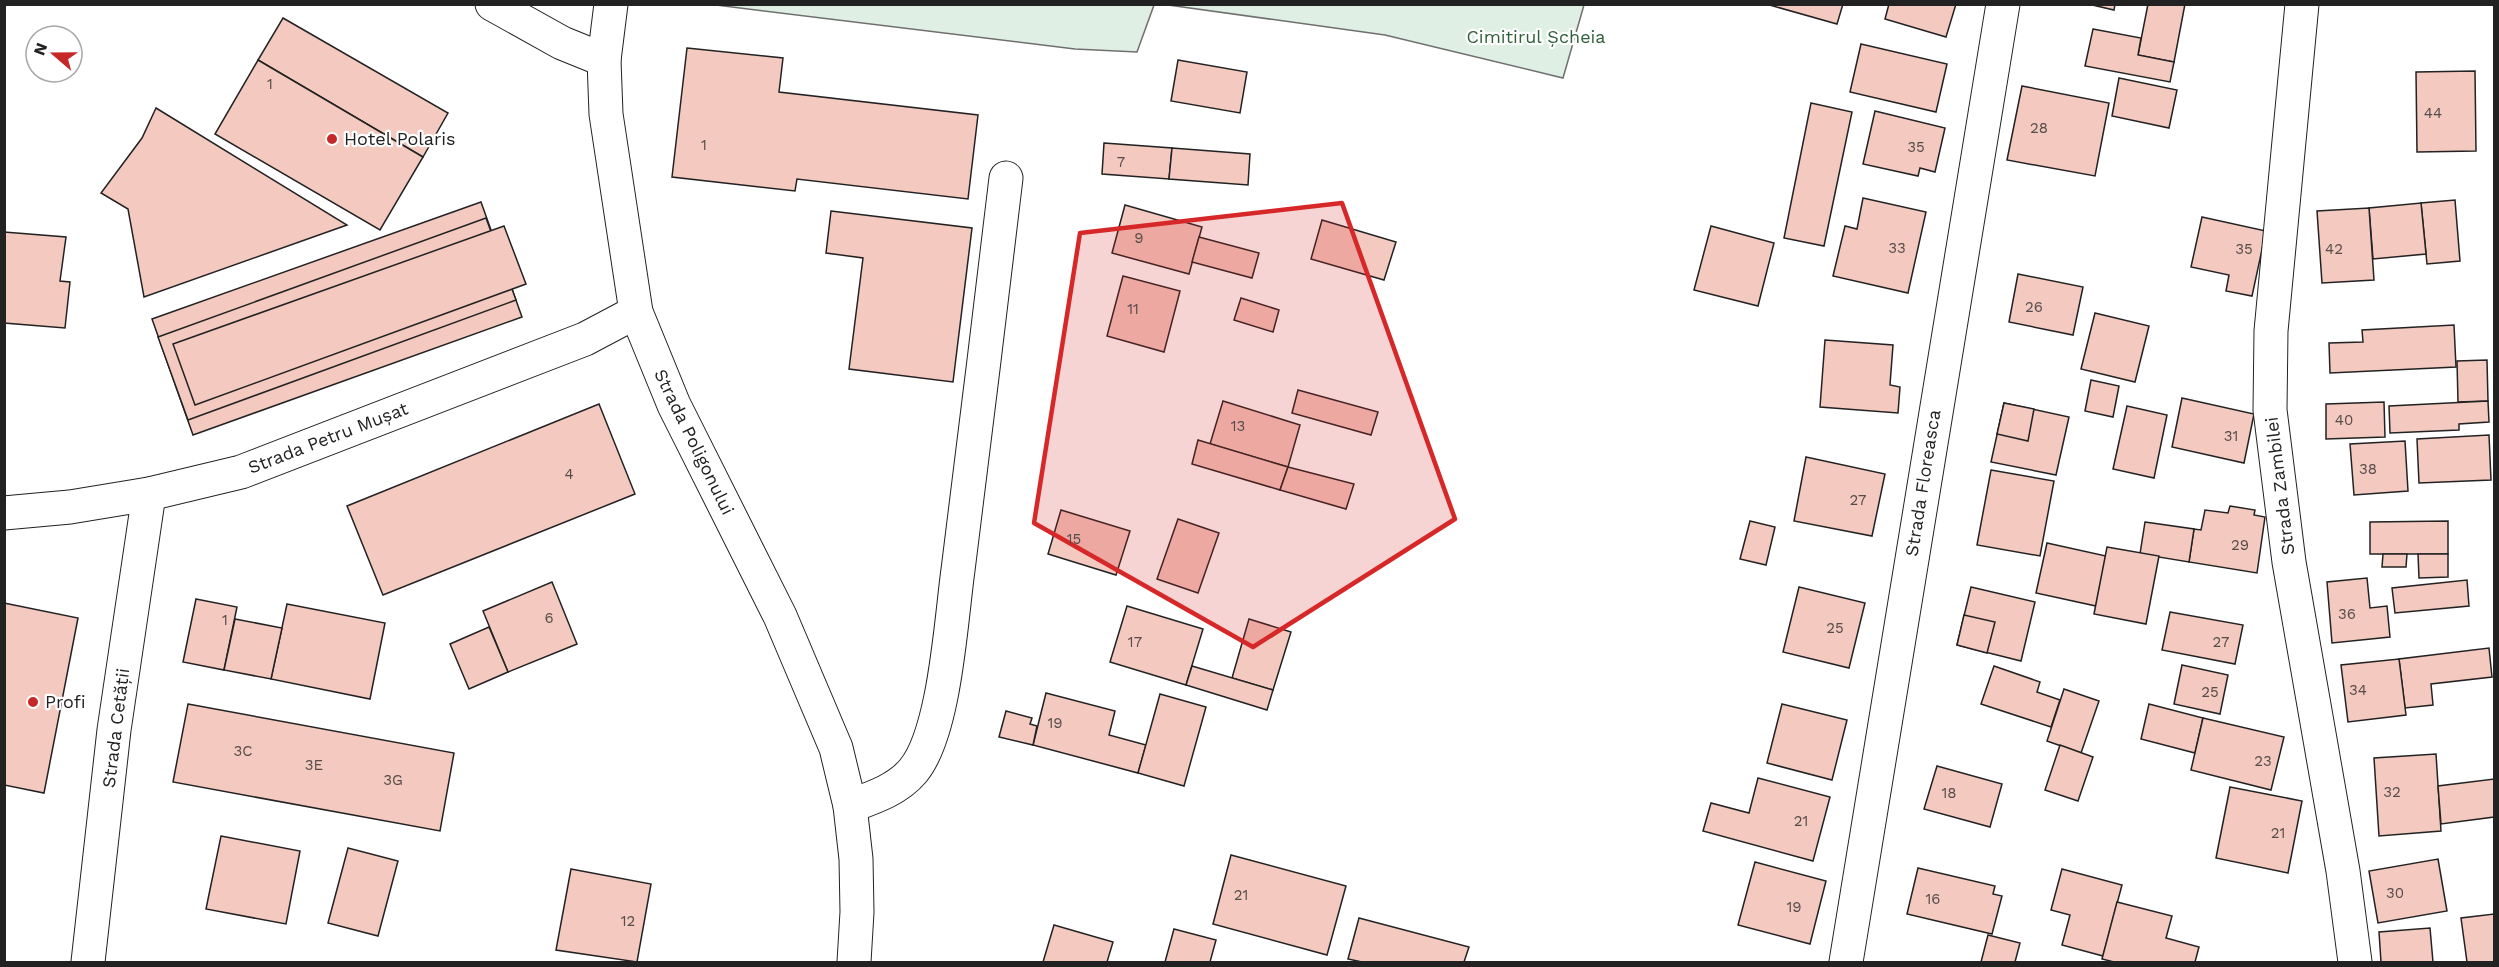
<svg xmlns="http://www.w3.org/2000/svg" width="2499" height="967" font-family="'Work Sans',sans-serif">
	<rect width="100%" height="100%" fill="#fff"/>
	<g fill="#e0efe3" stroke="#6f6f6f" stroke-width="1.5">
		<path d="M 716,5 L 1154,4 L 1154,5 L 1137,52 L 1075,49 Z"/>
		<path d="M 1168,5 L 1584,5 L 1563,78 L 1385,35 Z"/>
	</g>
	<g fill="#f3c9c0" stroke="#222" stroke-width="1.5">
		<path d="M 1766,4 L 1843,4 L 1837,24 Z"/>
		<path d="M 1889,4 L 1956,4 L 1946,37 L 1885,19 Z"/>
		<path d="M 2088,4 L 2115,4 L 2114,10 Z"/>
		<path d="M 2148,4 L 2185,4 L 2174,62 L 2138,55 Z"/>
		<path d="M 283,18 L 448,113 L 423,157 L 258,60 Z"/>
		<path d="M 2093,29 L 2141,38 L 2138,55 L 2174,62 L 2170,82 L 2085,66 Z"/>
		<path d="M 1861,44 L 1947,64 L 1936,112 L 1850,92 Z"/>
		<path d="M 687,48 L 783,58 L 779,92 L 978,115 L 968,199 L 797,179 L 795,191 L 672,177 Z"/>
		<path d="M 258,60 L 423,157 L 380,230 L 215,134 Z"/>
		<path d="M 1178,60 L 1247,72 L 1240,113 L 1171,101 Z"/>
		<path d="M 2475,71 L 2476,151 L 2417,152 L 2416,72 Z"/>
		<path d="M 2119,78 L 2177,90 L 2169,128 L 2112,116 Z"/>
		<path d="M 2022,86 L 2109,103 L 2095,176 L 2007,160 Z"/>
		<path d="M 1811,103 L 1852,112 L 1824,246 L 1784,238 Z"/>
		<path d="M 156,108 L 347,225 L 144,297 L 128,209 L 101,193 L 142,138 Z"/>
		<path d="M 1875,111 L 1945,128 L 1935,172 L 1920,168 L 1918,176 L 1863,164 Z"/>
		<path d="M 1104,143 L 1172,148 L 1169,179 L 1102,174 Z"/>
		<path d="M 1172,148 L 1250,154 L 1248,185 L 1169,179 Z"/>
		<path d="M 1863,198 L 1926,212 L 1908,293 L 1833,276 L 1845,226 L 1857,229 Z"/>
		<path d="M 2455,200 L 2460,261 L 2427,264 L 2421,203 Z"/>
		<path d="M 481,202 L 522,317 L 193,435 L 152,319 Z"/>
		<path d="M 2421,203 L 2426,254 L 2373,259 L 2369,208 Z"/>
		<path d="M 1125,205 L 1202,227 L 1189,274 L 1112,253 Z"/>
		<path d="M 2369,208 L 2374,280 L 2322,283 L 2317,211 Z"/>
		<path d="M 831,211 L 972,228 L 953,382 L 849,369 L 863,258 L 826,253 Z"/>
		<path d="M 2202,217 L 2266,231 L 2252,296 L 2226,291 L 2229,275 L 2191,267 Z"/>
		<path d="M 486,218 L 516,300 L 188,420 L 158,337 Z"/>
		<path d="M 1322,220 L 1396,242 L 1384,280 L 1311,259 Z"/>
		<path d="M 504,226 L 526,284 L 195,405 L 173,344 Z"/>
		<path d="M 1711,226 L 1774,243 L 1758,306 L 1694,290 Z"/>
		<path d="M 4,232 L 66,237 L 60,281 L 70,282 L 65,328 L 4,323 Z"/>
		<path d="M 1199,237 L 1259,253 L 1252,278 L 1192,262 Z"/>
		<path d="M 2018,274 L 2083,287 L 2073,335 L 2009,322 Z"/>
		<path d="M 1123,276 L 1180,291 L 1164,352 L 1107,336 Z"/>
		<path d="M 1241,298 L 1279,310 L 1273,332 L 1234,320 Z"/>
		<path d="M 2095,313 L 2149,326 L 2135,382 L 2081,369 Z"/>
		<path d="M 2454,325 L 2456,367 L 2330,373 L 2329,343 L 2363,342 L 2362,330 Z"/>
		<path d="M 1825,340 L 1893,345 L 1890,385 L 1900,387 L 1898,413 L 1820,407 Z"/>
		<path d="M 2487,360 L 2488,401 L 2458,402 L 2457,361 Z"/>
		<path d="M 2091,380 L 2119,386 L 2113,417 L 2085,411 Z"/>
		<path d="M 1298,390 L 1378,412 L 1371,435 L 1292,413 Z"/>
		<path d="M 2182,398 L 2254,414 L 2244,463 L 2172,447 Z"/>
		<path d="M 1223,401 L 1300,425 L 1288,467 L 1210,444 Z"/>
		<path d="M 2488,401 L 2489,422 L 2459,424 L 2459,430 L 2390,433 L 2389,406 Z"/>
		<path d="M 2384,402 L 2385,437 L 2326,439 L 2326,404 Z"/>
		<path d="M 2004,403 L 2069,417 L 2056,475 L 1991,462 Z"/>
		<path d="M 2004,403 L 2034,409 L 2028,441 L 1997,434 Z"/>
		<path d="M 599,404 L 635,494 L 383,595 L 347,506 Z"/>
		<path d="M 2127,406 L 2167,415 L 2154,478 L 2113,469 Z"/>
		<path d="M 2489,435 L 2491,480 L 2419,483 L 2417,439 Z"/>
		<path d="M 1198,440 L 1288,467 L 1280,490 L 1192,464 Z"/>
		<path d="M 2405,441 L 2408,491 L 2354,495 L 2350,444 Z"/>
		<path d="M 1806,457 L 1885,474 L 1872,536 L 1794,521 Z"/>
		<path d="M 1288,467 L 1354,484 L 1346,509 L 1280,490 Z"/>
		<path d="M 1991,470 L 2054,481 L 2040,556 L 1977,545 Z"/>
		<path d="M 2230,506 L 2255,510 L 2254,515 L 2265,517 L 2257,573 L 2189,562 L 2194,529 L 2201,530 L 2205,510 L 2228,513 Z"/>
		<path d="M 1061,510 L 1130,531 L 1116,575 L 1048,554 Z"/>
		<path d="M 1178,519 L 1219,533 L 1198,593 L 1157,579 Z"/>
		<path d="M 1750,521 L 1775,527 L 1766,565 L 1740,559 Z"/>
		<path d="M 2448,521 L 2448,554 L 2370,554 L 2370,522 Z"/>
		<path d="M 2145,522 L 2194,529 L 2189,562 L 2140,554 Z"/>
		<path d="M 2047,543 L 2106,556 L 2096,606 L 2036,593 Z"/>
		<path d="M 2107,547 L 2159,556 L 2146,624 L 2094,614 Z"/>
		<path d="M 2383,554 L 2407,554 L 2406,567 L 2382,567 Z"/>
		<path d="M 2418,554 L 2448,554 L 2448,577 L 2419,578 Z"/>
		<path d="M 2367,578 L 2370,608 L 2387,606 L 2390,637 L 2332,643 L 2327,582 Z"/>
		<path d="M 2467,580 L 2469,606 L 2395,613 L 2392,588 Z"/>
		<path d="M 552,582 L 577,644 L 508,672 L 483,611 Z"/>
		<path d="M 1799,587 L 1865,603 L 1849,668 L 1783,652 Z"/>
		<path d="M 1971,587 L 2035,602 L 2021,661 L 1957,645 Z"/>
		<path d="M 196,599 L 237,607 L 224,670 L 183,662 Z"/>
		<path d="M 4,603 L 78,618 L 44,793 L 4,785 Z"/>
		<path d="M 287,604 L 385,623 L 370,699 L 271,679 Z"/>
		<path d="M 1127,606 L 1203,629 L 1186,685 L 1110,662 Z"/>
		<path d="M 2170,612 L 2243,625 L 2235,664 L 2162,650 Z"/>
		<path d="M 1964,615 L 1995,622 L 1987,653 L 1957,645 Z"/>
		<path d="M 235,619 L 282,628 L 271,679 L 224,670 Z"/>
		<path d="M 1249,619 L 1291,632 L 1273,690 L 1232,678 Z"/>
		<path d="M 489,627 L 508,672 L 469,689 L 450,644 Z"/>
		<path d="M 2489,648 L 2492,677 L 2431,684 L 2433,705 L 2405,708 L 2399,659 Z"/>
		<path d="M 2399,659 L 2406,715 L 2348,722 L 2341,665 Z"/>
		<path d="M 2182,665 L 2228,675 L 2220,714 L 2174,704 Z"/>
		<path d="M 1192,666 L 1273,690 L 1267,710 L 1186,685 Z"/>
		<path d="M 1994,666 L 2040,682 L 2037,692 L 2060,700 L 2051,727 L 1981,704 Z"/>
		<path d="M 2064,689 L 2099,701 L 2081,753 L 2047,741 Z"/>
		<path d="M 1046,693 L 1115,711 L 1109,735 L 1146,745 L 1138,773 L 1033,745 Z"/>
		<path d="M 1160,694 L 1206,707 L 1184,786 L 1138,773 Z"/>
		<path d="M 188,704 L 454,753 L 440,831 L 173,782 Z"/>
		<path d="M 1782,704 L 1847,720 L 1832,780 L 1767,763 Z"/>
		<path d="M 2149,704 L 2203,718 L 2195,753 L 2141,739 Z"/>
		<path d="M 1006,711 L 1032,718 L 1030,724 L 1037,726 L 1033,745 L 999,737 Z"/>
		<path d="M 2203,718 L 2284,737 L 2271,790 L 2191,770 Z"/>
		<path d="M 2060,745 L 2093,757 L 2078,801 L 2045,790 Z"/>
		<path d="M 2436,754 L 2441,831 L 2379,836 L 2374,758 Z"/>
		<path d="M 1937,766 L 2002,784 L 1990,827 L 1924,809 Z"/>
		<path d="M 1758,778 L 1830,797 L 1813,861 L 1703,831 L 1711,803 L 1749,813 Z"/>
		<path d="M 2494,779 L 2494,817 L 2441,824 L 2438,786 Z"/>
		<path d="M 2230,787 L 2302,801 L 2288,873 L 2216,858 Z"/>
		<path d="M 221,836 L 300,851 L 286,924 L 206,909 Z"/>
		<path d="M 348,848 L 398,861 L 378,936 L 328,923 Z"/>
		<path d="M 1231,855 L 1346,886 L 1327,955 L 1213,924 Z"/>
		<path d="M 2438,859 L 2447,911 L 2378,923 L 2369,871 Z"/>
		<path d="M 1755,862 L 1826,881 L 1810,944 L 1738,925 Z"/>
		<path d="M 1918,868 L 1995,886 L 1993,894 L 2002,896 L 1992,934 L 1907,914 Z"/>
		<path d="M 571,869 L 651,884 L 637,962 L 556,950 Z"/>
		<path d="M 2062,869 L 2122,885 L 2103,956 L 2062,945 L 2070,915 L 2051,910 Z"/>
		<path d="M 2117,902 L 2172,916 L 2166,938 L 2199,947 L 2195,962 L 2114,962 L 2102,959 Z"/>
		<path d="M 2494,914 L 2494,962 L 2467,962 L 2461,918 Z"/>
		<path d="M 1359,918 L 1469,947 L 1464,962 L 1362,962 L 1348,959 Z"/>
		<path d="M 1054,925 L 1113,942 L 1107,962 L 1043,962 Z"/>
		<path d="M 2430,928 L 2433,962 L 2381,962 L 2379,932 Z"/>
		<path d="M 1174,929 L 1216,940 L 1210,962 L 1165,962 Z"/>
		<path d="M 1988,935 L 2020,943 L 2015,962 L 1981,962 Z"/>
	</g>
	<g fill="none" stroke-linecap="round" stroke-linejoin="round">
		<g stroke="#222" stroke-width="35">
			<g id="street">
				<path d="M 2302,4 L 2271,331 L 2270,410 L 2289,562 L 2343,871 L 2355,962"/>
				<path d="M 4,513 L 70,507 L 149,494 L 241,472 L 585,339 L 636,312"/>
				<path d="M 850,806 C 872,798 897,790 913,771 C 945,733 951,620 958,570 C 975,439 990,309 1006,178"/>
				<path d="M 88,962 L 114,730 L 149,494"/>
				<path d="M 1846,962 L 2003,4"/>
			</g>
		</g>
		<g stroke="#222" stroke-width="35">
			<path id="secondary" d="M 492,4 L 562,43 L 604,60"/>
		</g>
		<g stroke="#222" stroke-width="35">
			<path id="primary" d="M 611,4 L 604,60 L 606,114 L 636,312 L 674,405 L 780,616 L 836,748 L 850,806 L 856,859 L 857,912 L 854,962"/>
		</g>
		<use href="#street" stroke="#fff" stroke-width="33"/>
		<use href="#secondary" stroke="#fff" stroke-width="33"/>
		<use href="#primary" stroke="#fff" stroke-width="33"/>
	</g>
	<path fill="#d62828" fill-opacity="0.2" stroke="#d62828" stroke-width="4.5" stroke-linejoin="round" d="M 1342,203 L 1455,519 L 1253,647 L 1034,523 L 1080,233 Z"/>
	<g fill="#c62828" stroke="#fff" stroke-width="2">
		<circle cx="332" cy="139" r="6"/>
		<circle cx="33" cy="702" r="6"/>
	</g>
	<g text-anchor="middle" stroke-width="4.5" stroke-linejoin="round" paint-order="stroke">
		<g font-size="15" fill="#564c4a">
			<text x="270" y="89">1</text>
			<text x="2433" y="118">44</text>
			<text x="2039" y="133">28</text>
			<text x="704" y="150">1</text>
			<text x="1916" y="152">35</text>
			<text x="1121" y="167">7</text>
			<text x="1139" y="243">9</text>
			<text x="1897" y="253">33</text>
			<text x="2244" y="254">35</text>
			<text x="2334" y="254">42</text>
			<text x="2034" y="312">26</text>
			<text x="1133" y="314">11</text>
			<text x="2344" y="425">40</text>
			<text x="1238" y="431">13</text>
			<text x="2231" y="441">31</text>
			<text x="2368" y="474">38</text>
			<text x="569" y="479">4</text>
			<text x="1858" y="505">27</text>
			<text x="1074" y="544">15</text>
			<text x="2240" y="550">29</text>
			<text x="2347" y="619">36</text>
			<text x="549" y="623">6</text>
			<text x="225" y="625">1</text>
			<text x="1835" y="633">25</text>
			<text x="1135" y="647">17</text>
			<text x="2221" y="647">27</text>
			<text x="2358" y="695">34</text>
			<text x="2210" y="697">25</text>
			<text x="1055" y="728">19</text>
			<text x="243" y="756">3C</text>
			<text x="2263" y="766">23</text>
			<text x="314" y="770">3E</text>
			<text x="393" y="785">3G</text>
			<text x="2392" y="797">32</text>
			<text x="1949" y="798">18</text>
			<text x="1801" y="826">21</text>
			<text x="2278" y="838">21</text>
			<text x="2395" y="898">30</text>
			<text x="1241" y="900">21</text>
			<text x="1933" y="904">16</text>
			<text x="1794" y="912">19</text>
			<text x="628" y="926">12</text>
		</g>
		<g font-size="18" fill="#2f5e38" stroke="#fff">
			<text x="1536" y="43">Cimitirul Șcheia</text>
		</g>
		<g font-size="18" fill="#222" stroke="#fff" text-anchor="start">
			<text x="344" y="145">Hotel Polaris</text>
			<text x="45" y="708">Profi</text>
		</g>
		<g font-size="18" fill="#222" stroke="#fff">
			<text transform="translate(328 438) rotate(-21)" y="6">Strada Petru Mușat</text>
			<text transform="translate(694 442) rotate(64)" y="6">Strada Poligonului</text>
			<text transform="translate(1923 483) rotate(-81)" y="6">Strada Floreasca</text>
			<text transform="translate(2280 486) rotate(-97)" y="6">Strada Zambilei</text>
			<text transform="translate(116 728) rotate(-83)" y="6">Strada Cetății</text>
		</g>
	</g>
	<rect width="2499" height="967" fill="none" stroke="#222222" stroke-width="12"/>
	<g transform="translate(54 54) rotate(290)"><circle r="28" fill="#ffffff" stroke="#a7a7a7" stroke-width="1.5"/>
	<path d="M0-4.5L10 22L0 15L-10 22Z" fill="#c62828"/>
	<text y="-9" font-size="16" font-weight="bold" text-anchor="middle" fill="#222222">N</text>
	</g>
</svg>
